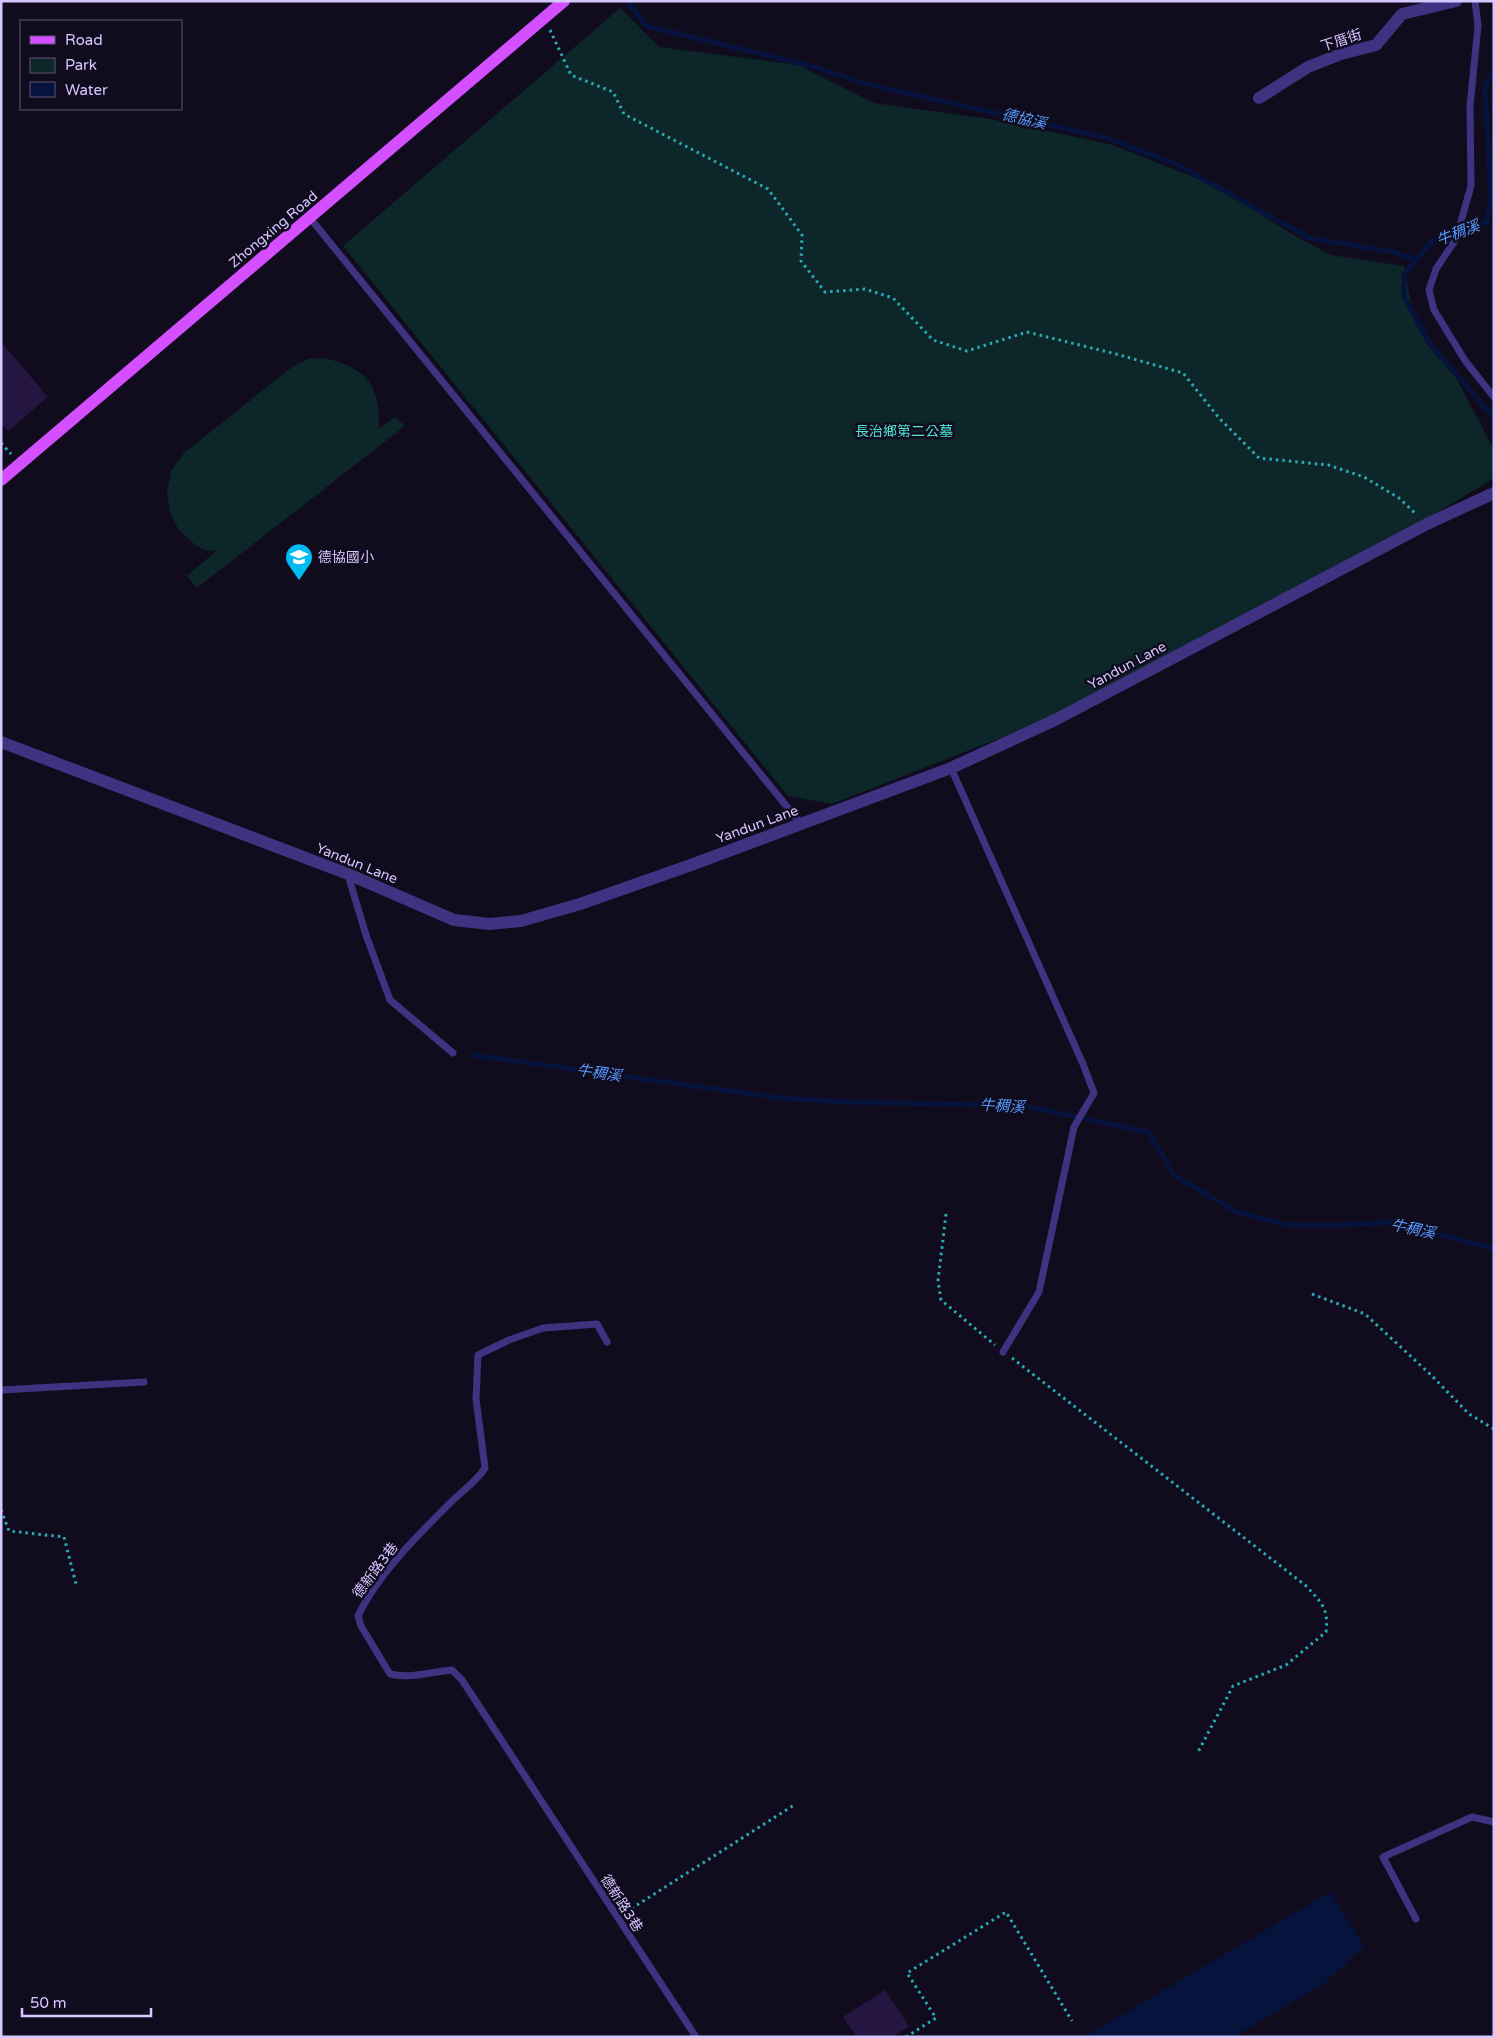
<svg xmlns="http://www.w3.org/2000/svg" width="1495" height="2038" font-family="'Varela Round','Noto Sans TC',sans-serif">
	<rect width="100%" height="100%" fill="#110b1e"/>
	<g fill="#0d2629">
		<path d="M 620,8 L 659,47 L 798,65 L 874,103 L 990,119 L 1113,145 L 1216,186 L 1290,233 L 1331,255 L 1404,266 L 1413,314 L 1459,383 L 1494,450 L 1494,478 L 1410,529 L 1046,720 L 832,804 L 788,796 L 343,246 Z"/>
		<path d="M 325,358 C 368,369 380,385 379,429 L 395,417 L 405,426 L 197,588 L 187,576 L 216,551 L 203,550 L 193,543 L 178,529 L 170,512 L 167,492 L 171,471 L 184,453 L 292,367 L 309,359 Z"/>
	</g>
	<path fill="#06133c" d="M 1330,1892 L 1364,1946 L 1325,1983 L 1239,2034 L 1234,2037 L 1084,2037 Z"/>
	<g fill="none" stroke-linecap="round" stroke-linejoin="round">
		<g stroke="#06133c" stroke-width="5">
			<path d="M 627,1 L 646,26 L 815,67 L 866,84 L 1107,138 L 1178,165 L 1309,238 L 1394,252 L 1416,260"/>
			<path d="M 1494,73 L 1485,86 L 1491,196 L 1487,222 L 1432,241 L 1404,274 L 1404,296 L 1429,343 L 1494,418"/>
			<path d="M 472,1055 L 780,1098 L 847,1102 L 1025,1106 L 1148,1132 L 1175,1176 L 1237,1212 L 1287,1225 L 1342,1225 L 1395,1222 L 1494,1249"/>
		</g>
	</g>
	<g fill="#241640">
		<path d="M 1,342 L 48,397 L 8,431 L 1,423 Z"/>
		<path d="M 885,1990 L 909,2026 L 892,2037 L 857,2037 L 843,2017 Z"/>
	</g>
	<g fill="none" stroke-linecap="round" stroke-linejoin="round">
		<g stroke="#26acb6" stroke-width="3" stroke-dasharray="2.5 4" stroke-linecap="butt">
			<path d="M 550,30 L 571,75 L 613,92 L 624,114 L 768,189 L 802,235 L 801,261 L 825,292 L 865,289 L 893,298 L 933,340 L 967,351 L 1027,332 L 1116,354 L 1183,373 L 1219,418 L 1259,458 L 1328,465 L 1364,477 L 1399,498 L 1417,515"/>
			<path d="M 1,443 L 11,454"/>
			<path d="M 946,1214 L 938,1281 L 941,1300 L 995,1345"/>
			<path d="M 1312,1294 L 1365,1314 L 1432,1376 L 1469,1414 L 1494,1429"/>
			<path d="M 1012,1358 L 1305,1585 C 1321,1602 1329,1608 1326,1632 L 1286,1665 L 1233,1686 L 1198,1752"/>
			<path d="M 1,1510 L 9,1531 L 64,1537 L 76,1584"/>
			<path d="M 626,1912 L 794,1805"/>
			<path d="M 906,2037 L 936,2018 L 907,1973 L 1006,1912 L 1072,2021"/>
		</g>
		<g stroke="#3f3381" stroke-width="7">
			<path d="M 1475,1 L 1478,26 L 1470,106 L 1471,186 L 1456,239 L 1436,269 L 1429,290 L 1434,310 L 1466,362 L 1494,397"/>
			<path d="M 310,218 L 801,824"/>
			<path d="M 951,768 L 1083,1064 L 1094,1093 L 1074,1127 L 1039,1292 L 1003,1352"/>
			<path d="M 348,875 L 366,935 L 390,1000 L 453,1053"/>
			<path d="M 607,1342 L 597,1324 L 543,1328 L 509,1340 L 478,1355 L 476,1399 L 485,1468 C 476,1482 462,1491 450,1503 C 417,1536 378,1574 358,1616 L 361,1626 L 390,1674 C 410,1679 430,1672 452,1670 L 462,1680 L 696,2037"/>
			<path d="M 1,1390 L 144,1382"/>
			<path d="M 1416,1919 L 1383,1857 L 1472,1817 L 1494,1822"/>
		</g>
		<g stroke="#3f3381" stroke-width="12">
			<path d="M 1259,98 L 1308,67 L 1341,54 L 1376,45 L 1402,14 L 1456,1"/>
			<path d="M 1,742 L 348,874 L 454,920 L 490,924 L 521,921 L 580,904 L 691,865 L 951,768 L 1055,720 L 1427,524 L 1494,493"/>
		</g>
		<path stroke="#d44fff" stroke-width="12" d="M 1,480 L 564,1"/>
	</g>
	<defs>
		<g id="school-pin" transform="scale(1.4375)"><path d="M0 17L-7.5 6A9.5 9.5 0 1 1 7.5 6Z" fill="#00bcf3" stroke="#110b1e"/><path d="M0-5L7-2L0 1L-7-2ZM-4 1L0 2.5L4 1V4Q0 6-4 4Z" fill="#fff"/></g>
	</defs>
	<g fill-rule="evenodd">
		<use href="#school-pin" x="299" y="557"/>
	</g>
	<g text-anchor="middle" stroke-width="5" stroke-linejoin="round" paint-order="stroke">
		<g font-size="14" fill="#d5c8ff" stroke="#110b1e">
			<text transform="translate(1341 40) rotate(-18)" y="5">下厝街</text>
			<text transform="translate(273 229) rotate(-40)" y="5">Zhongxing Road</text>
			<text transform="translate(1127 665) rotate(-28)" y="5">Yandun Lane</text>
			<text transform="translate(757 824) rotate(-20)" y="5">Yandun Lane</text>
			<text transform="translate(357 863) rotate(22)" y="5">Yandun Lane</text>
			<text transform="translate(375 1570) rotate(-53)" y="5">德新路3巷</text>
			<text transform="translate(622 1903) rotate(57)" y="5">德新路3巷</text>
		</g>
		<g font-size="14" fill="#4ee6d3" stroke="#110b1e">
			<text x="904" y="436">長治鄉第二公墓</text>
		</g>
		<g font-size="14" fill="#d5c8ff" stroke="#110b1e" text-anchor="start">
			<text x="318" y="562">德協國小</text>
		</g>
		<g font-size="15" font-style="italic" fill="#569bff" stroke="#110b1e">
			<text transform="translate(1024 119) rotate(13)" y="5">德協溪</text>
			<text transform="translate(1458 233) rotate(-21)" y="5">牛稠溪</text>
			<text transform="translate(599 1073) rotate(8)" y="5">牛稠溪</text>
			<text transform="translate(1002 1106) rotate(3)" y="5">牛稠溪</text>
			<text transform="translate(1413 1229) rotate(12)" y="5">牛稠溪</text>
		</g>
	</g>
	<rect width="1495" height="2038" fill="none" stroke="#d5c8ff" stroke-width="5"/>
	<rect x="20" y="20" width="162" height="90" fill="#110b1e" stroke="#5f5778"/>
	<rect x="30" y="36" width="25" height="8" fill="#d44fff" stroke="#5f5778"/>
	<text x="65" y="45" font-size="15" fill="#d5c8ff">Road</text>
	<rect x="30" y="58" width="25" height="15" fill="#0d2629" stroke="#5f5778"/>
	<text x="65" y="70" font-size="15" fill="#d5c8ff">Park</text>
	<rect x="30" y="82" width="25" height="15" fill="#06133c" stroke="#5f5778"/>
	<text x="65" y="95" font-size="15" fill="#d5c8ff">Water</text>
	<path d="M22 2008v8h129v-8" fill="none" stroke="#d5c8ff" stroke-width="2.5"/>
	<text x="30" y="2008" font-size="15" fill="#d5c8ff" stroke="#110b1e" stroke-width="4" paint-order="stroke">50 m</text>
</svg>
